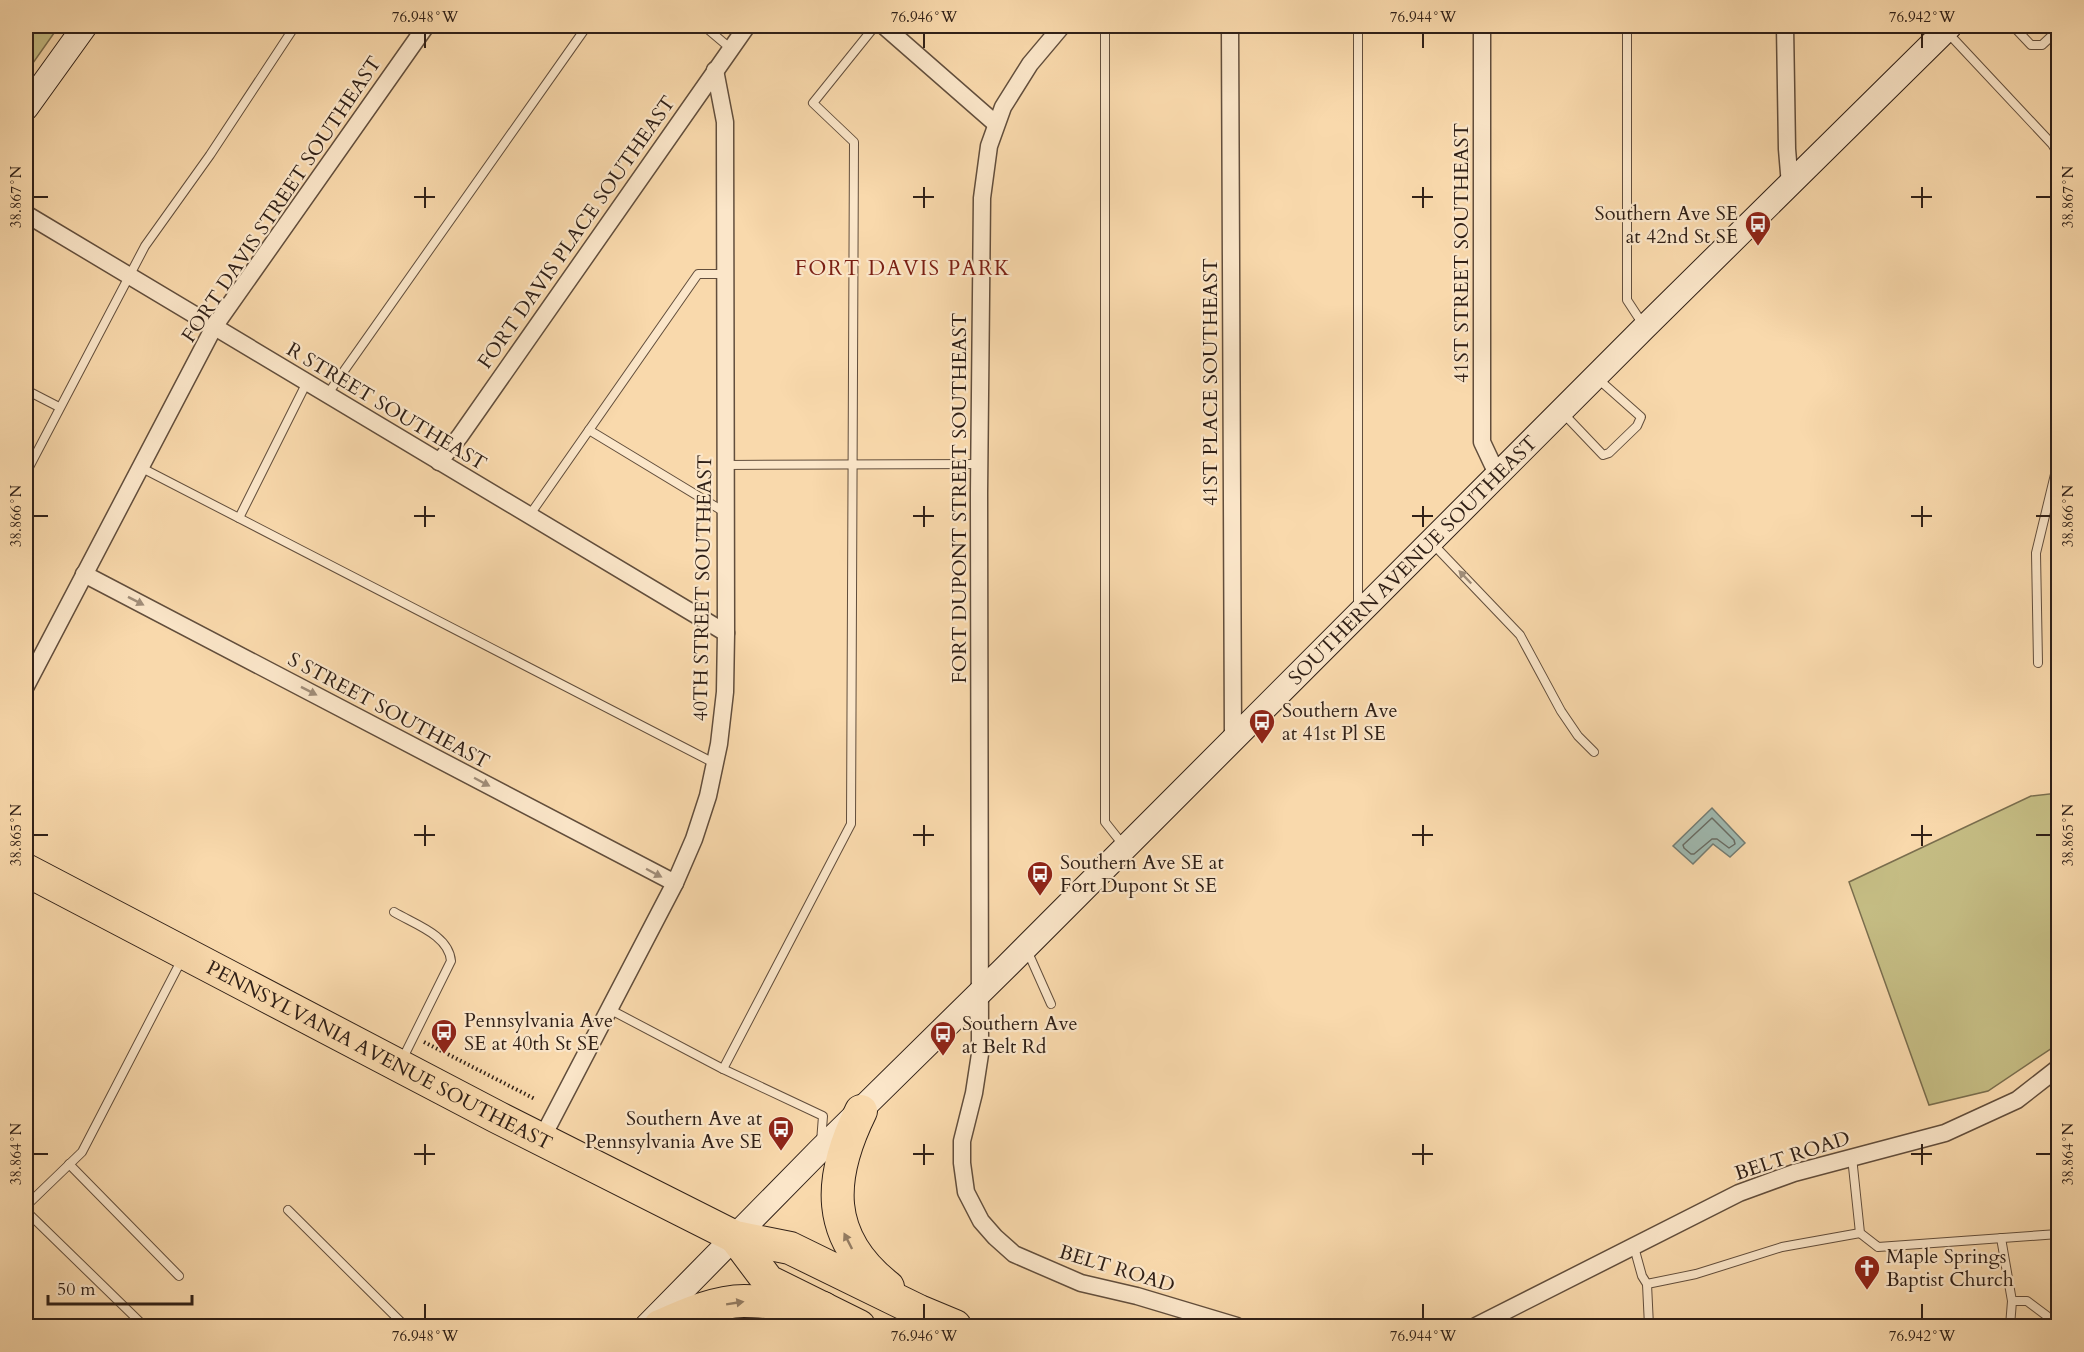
<svg xmlns="http://www.w3.org/2000/svg" width="2084" height="1352" font-family="Cardo,serif">
	<rect width="100%" height="100%" fill="#f9d9ac"/>
	<filter id="stains"><feTurbulence type="fractalNoise" baseFrequency=".00333" numOctaves="4"/><feColorMatrix values="0 0 0 0 .2 0 0 0 0 .09 0 0 0 0 .02 0 0 0 .5 -.17"/></filter>
	<radialGradient id="worn" r=".72"><stop offset=".6" stop-color="#630" stop-opacity="0"/><stop offset="1" stop-color="#630" stop-opacity=".3"/></radialGradient>
	<g fill="#c5bd84" stroke="#7a6e4e" stroke-width="1.5">
		<path d="M 26,26 L 59,26 L 26,73 Z"/>
		<path d="M 2058,793 L 2058,1044 L 1988,1091 L 1929,1105 L 1849,882 L 2031,796 Z"/>
	</g>
	<path fill="#9fb9b0" stroke="#737c73" stroke-width="1.5" d="M 1712,808 L 1745,843 L 1730,857 L 1713,844 L 1693,864 L 1673,846 Z"/>
	<g fill="none" stroke-linecap="round" stroke-linejoin="round">
		<path stroke="#686c64" stroke-width="1.5" d="M 1712,818 L 1734,840 L 1735,844 L 1729,848 L 1717,839 L 1712,839 L 1694,854 L 1691,854 L 1684,848 L 1683,845 Z"/>
		<g stroke="#624e3c" stroke-width="10">
			<g id="lane">
				<path d="M 704,26 L 730,48"/>
				<path d="M 1103,26 L 1105,30 L 1105,822 L 1124,846"/>
				<path d="M 1627,26 L 1627,300 L 1644,326"/>
				<path d="M 2013,26 L 2031,45 L 2042,45 L 2058,30"/>
				<path d="M 1948,33 L 2052,144 L 2058,154"/>
				<path d="M 26,390 L 59,407"/>
				<path d="M 327,395 L 587,26"/>
				<path d="M 1562,412 L 1603,455 L 1609,453 L 1637,426 L 1641,417 L 1597,378"/>
				<path d="M 589,430 L 726,513"/>
				<path d="M 726,465 L 980,464"/>
				<path d="M 140,467 L 716,764"/>
				<path d="M 26,473 L 145,246 L 210,155 L 295,26"/>
				<path d="M 529,516 L 698,274 L 725,274"/>
				<path d="M 239,518 L 307,382"/>
				<path d="M 1432,543 L 1520,635 L 1561,711 L 1578,736 L 1594,752"/>
				<path d="M 1358,607 L 1358,26"/>
				<path d="M 2038,663 L 2036,553 L 2058,462"/>
				<path d="M 394,912 C 414,924 449,935 451,961 L 402,1060"/>
				<path d="M 1027,950 L 1051,1004"/>
				<path d="M 609,1009 L 723,1069 L 823,1116 L 821,1142"/>
				<path d="M 723,1069 L 851,824 L 854,142 L 813,103 L 875,26"/>
				<path d="M 1852,1157 L 1860,1233 L 1878,1247 L 2058,1234"/>
				<path d="M 69,1164 L 179,1276"/>
				<path d="M 26,1206 L 82,1152 L 182,959"/>
				<path d="M 288,1210 L 401,1322 L 402,1326"/>
				<path d="M 26,1211 L 141,1323"/>
				<path d="M 2001,1238 L 2012,1301"/>
				<path d="M 1634,1247 L 1642,1276 L 1647,1284 L 1649,1326"/>
				<path d="M 1647,1284 L 1696,1274 L 1782,1247 L 1860,1233"/>
				<path d="M 2010,1326 L 2012,1301 L 2027,1301 L 2047,1316 L 2050,1326"/>
			</g>
		</g>
		<g stroke="#624e3c" stroke-width="19">
			<g id="street">
				<path d="M 884,26 L 996,124"/>
				<path d="M 1062,26 L 1030,64 L 1003,107 L 989,146 L 982,198 L 979,493 L 980,1054 L 974,1093 L 962,1141 L 962,1163 L 966,1192 L 981,1221 L 995,1237 L 1014,1254 L 1081,1283 L 1137,1296 L 1237,1326"/>
				<path d="M 1230,26 L 1233,739"/>
				<path d="M 1482,26 L 1482,442 L 1498,476"/>
				<path d="M 1785,26 L 1787,149 L 1790,185"/>
				<path d="M 26,214 L 726,633"/>
				<path d="M 439,462 L 460,436 L 747,26"/>
				<path d="M 84,574 L 675,883"/>
				<path d="M 26,686 L 214,327 L 426,26"/>
				<path d="M 541,1140 L 675,883 L 694,839 L 708,796 L 719,744 L 725,692 L 726,633 L 725,122 L 715,70"/>
				<path d="M 1476,1326 L 1739,1193 L 1794,1173 L 1945,1133 L 2017,1100 L 2058,1068"/>
			</g>
		</g>
		<g stroke="#302017" stroke-width="26">
			<g id="secondary">
				<path d="M 26,108 L 85,26"/>
				<path id="s1" d="M 647,1326 L 820,1150 L 1004,969 L 1645,327 L 1950,26"/>
			</g>
		</g>
		<g stroke="#302017" stroke-width="34">
			<g id="highway">
				<path id="s2" d="M 26,870 L 497,1117 L 735,1237 L 790,1248 L 919,1311 L 955,1326"/>
				<path d="M 861,1111 C 828,1178 824,1237 888,1287"/>
				<path d="M 735,1237 L 768,1281 L 859,1326"/>
				<path d="M 660,1326 C 685,1315 716,1301 744,1301 C 770,1301 797,1306 823,1308"/>
			</g>
		</g>
		<path stroke="#302017" stroke-width="4" stroke-dasharray="1.5 3" stroke-linecap="butt" d="M 424,1042 L 535,1099"/>
		<use href="#lane" stroke="#fbe6c9" stroke-width="8"/>
		<use href="#street" stroke="#fbe6c9" stroke-width="16"/>
		<use href="#secondary" stroke="#fbe6c9" stroke-width="24"/>
		<use href="#highway" stroke="#f9d9ac" stroke-width="32"/>
	</g>
	<defs><path id="oneway-solid" d="M-6-.8H1V-3.2L6.5 0L1 3.2V.8H-6Z" transform="scale(1.5)"/></defs>
	<g fill="#a08d79">
		<use href="#oneway-solid" transform="translate(1465 577) rotate(-134)"/>
		<use href="#oneway-solid" transform="translate(136 601) rotate(27)"/>
		<use href="#oneway-solid" transform="translate(309 691) rotate(27)"/>
		<use href="#oneway-solid" transform="translate(482 782) rotate(28)"/>
		<use href="#oneway-solid" transform="translate(654 873) rotate(28)"/>
	</g>
	<g fill="#947c62">
		<use href="#oneway-solid" transform="translate(848 1241) rotate(-117)"/>
		<use href="#oneway-solid" transform="translate(735 1303) rotate(-9)"/>
	</g>
	<path fill="none" stroke="#302017" stroke-width="2" d="M 425,33 L 425,48M 924,33 L 924,48M 1423,33 L 1423,48M 1922,33 L 1922,48M 425,187 L 425,208M 924,187 L 924,208M 1423,187 L 1423,208M 1922,187 L 1922,208M 33,197 L 48,197M 414,197 L 435,197M 913,197 L 934,197M 1412,197 L 1433,197M 1911,197 L 1932,197M 2036,197 L 2051,197M 425,506 L 425,527M 924,506 L 924,527M 1423,506 L 1423,527M 1922,506 L 1922,527M 33,516 L 48,516M 414,516 L 435,516M 913,516 L 934,516M 1412,516 L 1433,516M 1911,516 L 1932,516M 2036,516 L 2051,516M 425,825 L 425,846M 924,825 L 924,846M 1423,825 L 1423,846M 1922,825 L 1922,846M 33,835 L 48,835M 414,835 L 435,835M 913,835 L 934,835M 1412,835 L 1433,835M 1911,835 L 1932,835M 2036,835 L 2051,835M 425,1144 L 425,1165M 924,1144 L 924,1165M 1423,1144 L 1423,1165M 1922,1144 L 1922,1165M 33,1154 L 48,1154M 414,1154 L 435,1154M 913,1154 L 934,1154M 1412,1154 L 1433,1154M 1911,1154 L 1932,1154M 2036,1154 L 2051,1154M 425,1304 L 425,1319M 924,1304 L 924,1319M 1423,1304 L 1423,1319M 1922,1304 L 1922,1319"/>
	<defs>
		<g id="bus-pin" transform="scale(1.35)"><path d="M0 17L-7.5 6A9.5 9.5 0 1 1 7.5 6Z" fill="#8f2418" stroke="#fbe6c9"/><path d="M-5-6H5V4H4V6H2V4H-2V6H-4V4H-5ZM-3.5-4V0h7V-4ZM-3.5 1.2v1.5H-2V1.2ZM2 1.2v1.5H3.5V1.2Z" fill="#fff"/></g>
		<g id="church-pin" transform="scale(1.35)"><path d="M0 17L-7.5 6A9.5 9.5 0 1 1 7.5 6Z" fill="#8f2418" stroke="#fbe6c9"/><path d="M-1.2-6h2.4v3.5h3.3v2.4h-3.3V6h-2.4V-.1h-3.3v-2.4h3.3Z" fill="#fff"/></g>
	</defs>
	<g fill-rule="evenodd">
		<use href="#bus-pin" x="1758" y="224"/>
		<use href="#bus-pin" x="1262" y="722"/>
		<use href="#bus-pin" x="1040" y="874"/>
		<use href="#bus-pin" x="444" y="1032"/>
		<use href="#bus-pin" x="943" y="1034"/>
		<use href="#bus-pin" x="781" y="1129"/>
		<use href="#church-pin" x="1867" y="1268"/>
	</g>
	<g text-anchor="middle" stroke-width="4.5" stroke-linejoin="round" paint-order="stroke">
		<g font-size="20" fill="#302017" stroke="#fbe6c9">
			<text transform="translate(281 199) rotate(-56)" y="7">FORT DAVIS STREET SOUTHEAST</text>
			<text transform="translate(576 232) rotate(-55)" y="7">FORT DAVIS PLACE SOUTHEAST</text>
			<text transform="translate(1461 253) rotate(-90)" y="7">41ST STREET SOUTHEAST</text>
			<text transform="translate(1210 382) rotate(-90)" y="7">41ST PLACE SOUTHEAST</text>
			<text transform="translate(387 406) rotate(31)" y="7">R STREET SOUTHEAST</text>
			<text transform="translate(959 498) rotate(-90)" y="7">FORT DUPONT STREET SOUTHEAST</text>
			<text dy="7" stroke="none"><textPath href="#s1" startOffset="1083">SOUTHERN AVENUE SOUTHEAST</textPath></text>
			<text transform="translate(702 588) rotate(-89)" y="7">40TH STREET SOUTHEAST</text>
			<text transform="translate(389 710) rotate(28)" y="7">S STREET SOUTHEAST</text>
			<text dy="7" stroke="none"><textPath href="#s2" startOffset="399">PENNSYLVANIA AVENUE SOUTHEAST</textPath></text>
			<text transform="translate(1792 1155) rotate(-18)" y="7">BELT ROAD</text>
			<text transform="translate(1117 1268) rotate(17)" y="7">BELT ROAD</text>
		</g>
		<g font-size="20" fill="#302017" stroke="#fbe6c9" text-anchor="start">
			<text x="1738" y="220" text-anchor="end">Southern Ave SE<tspan x="1738" dy="23">at 42nd St SE</tspan></text>
			<text x="1282" y="717">Southern Ave<tspan x="1282" dy="23">at 41st Pl SE</tspan></text>
			<text x="1060" y="869">Southern Ave SE at<tspan x="1060" dy="23">Fort Dupont St SE</tspan></text>
			<text x="464" y="1027">Pennsylvania Ave<tspan x="464" dy="23">SE at 40th St SE</tspan></text>
			<text x="962" y="1030">Southern Ave<tspan x="962" dy="23">at Belt Rd</tspan></text>
			<text x="762" y="1125" text-anchor="end">Southern Ave at<tspan x="762" dy="23">Pennsylvania Ave SE</tspan></text>
			<text x="1886" y="1263">Maple Springs<tspan x="1886" dy="23">Baptist Church</tspan></text>
		</g>
		<g font-size="21" letter-spacing="1.5" fill="#7a1f14" stroke="#fbe6c9">
			<text x="903" y="275">FORT DAVIS PARK</text>
		</g>
	</g>
	<rect width="2084" height="1352" fill="none" stroke="#f9d9ac" stroke-width="66"/>
	<path d="M48 1295v9h144v-9" fill="none" stroke="#302017" stroke-width="3"/>
	<text x="57" y="1295" font-size="18" fill="#302017" stroke="#fbe6c9" stroke-width="4.5" paint-order="stroke">50 m</text>
	<rect x="33" y="33" width="2018" height="1286" fill="none" stroke="#302017" stroke-width="2"/>
	<g font-size="15" text-anchor="middle" fill="#302017">
		<text x="425" y="22">76.948°W</text>
		<text x="924" y="22">76.946°W</text>
		<text x="1423" y="22">76.944°W</text>
		<text x="1922" y="22">76.942°W</text>
		<text transform="translate(16 197) rotate(-90)" y="5">38.867°N</text>
		<text transform="translate(2068 197) rotate(-90)" y="5">38.867°N</text>
		<text transform="translate(16 516) rotate(-90)" y="5">38.866°N</text>
		<text transform="translate(2068 516) rotate(-90)" y="5">38.866°N</text>
		<text transform="translate(16 835) rotate(-90)" y="5">38.865°N</text>
		<text transform="translate(2068 835) rotate(-90)" y="5">38.865°N</text>
		<text transform="translate(16 1154) rotate(-90)" y="5">38.864°N</text>
		<text transform="translate(2068 1154) rotate(-90)" y="5">38.864°N</text>
		<text x="425" y="1341">76.948°W</text>
		<text x="924" y="1341">76.946°W</text>
		<text x="1423" y="1341">76.944°W</text>
		<text x="1922" y="1341">76.942°W</text>
	</g>
	<rect width="100%" height="100%" filter="url(#stains)"/>
	<rect width="100%" height="100%" fill="url(#worn)"/>
</svg>
